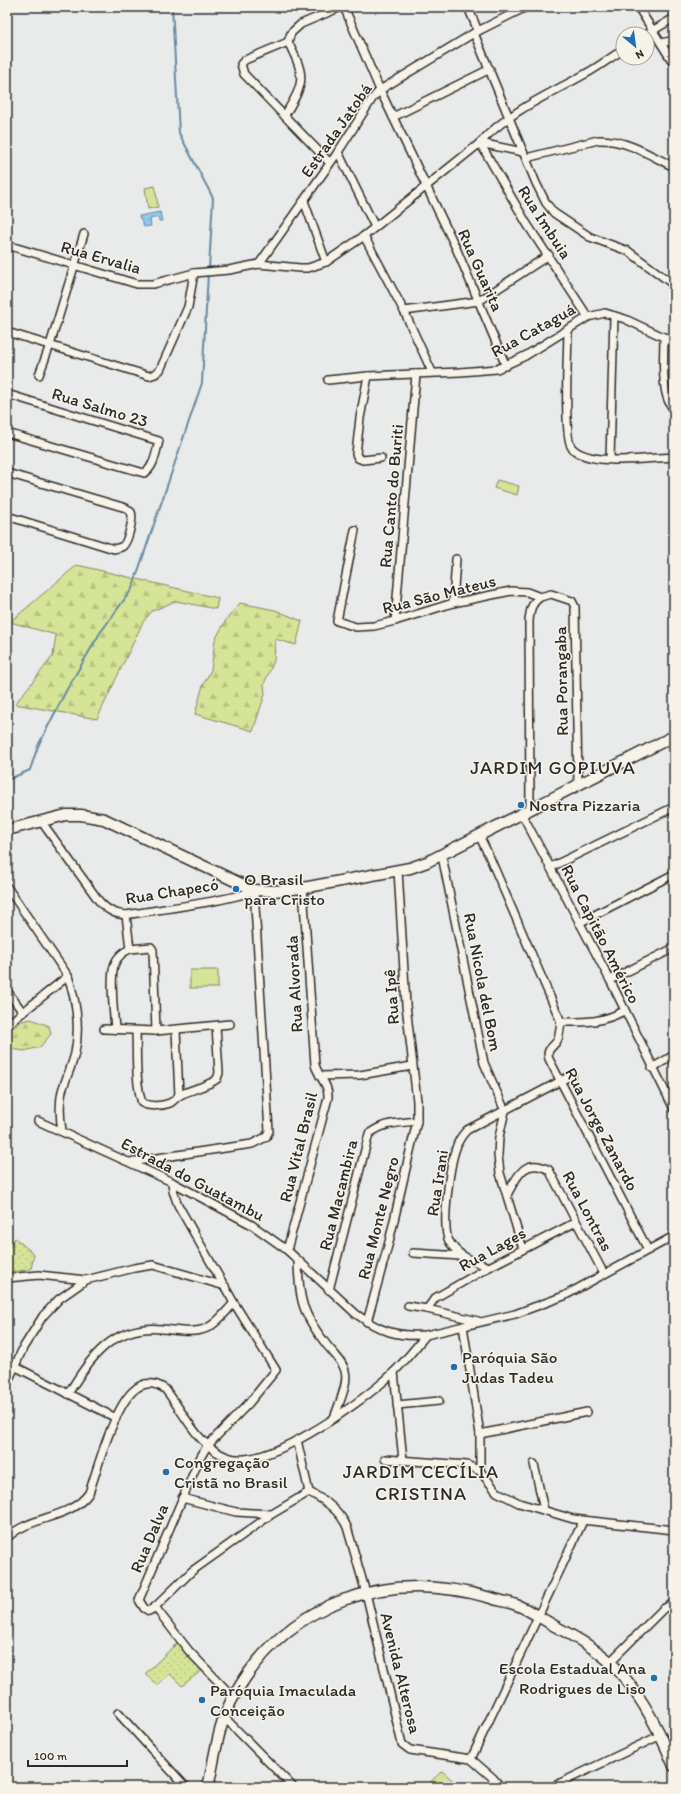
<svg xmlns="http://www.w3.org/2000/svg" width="681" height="1794" font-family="Itim,sans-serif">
	<defs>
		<pattern id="forest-firs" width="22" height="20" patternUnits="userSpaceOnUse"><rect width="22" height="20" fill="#d5e497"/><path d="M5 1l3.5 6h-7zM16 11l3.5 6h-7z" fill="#b7c482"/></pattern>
		<pattern id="park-dots" width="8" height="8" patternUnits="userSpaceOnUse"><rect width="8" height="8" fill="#d5e497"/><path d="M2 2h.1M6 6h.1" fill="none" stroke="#b7c482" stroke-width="1.8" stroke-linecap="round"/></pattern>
		<pattern id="water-ripples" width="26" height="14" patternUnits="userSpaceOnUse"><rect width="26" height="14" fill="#91c8f0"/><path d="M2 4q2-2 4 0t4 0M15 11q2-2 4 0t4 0" fill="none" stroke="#7dacce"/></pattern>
	</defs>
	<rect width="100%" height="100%" fill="#e9eaea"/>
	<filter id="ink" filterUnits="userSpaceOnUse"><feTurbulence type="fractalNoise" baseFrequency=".025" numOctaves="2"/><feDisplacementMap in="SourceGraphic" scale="8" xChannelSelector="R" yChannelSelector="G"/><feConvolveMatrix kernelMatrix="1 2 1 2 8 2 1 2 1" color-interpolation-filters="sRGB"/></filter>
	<g filter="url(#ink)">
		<g fill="url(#forest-firs)" stroke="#808861">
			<path d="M 77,565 L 218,598 L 216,609 L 176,601 L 152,611 L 143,622 L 97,719 L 15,704 L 53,656 L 56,635 L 10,622 Z"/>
			<path d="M 240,603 L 275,610 L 302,621 L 296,645 L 275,639 L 274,661 L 264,684 L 265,694 L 253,731 L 195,714 L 203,685 L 211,670 L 215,640 L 226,620 Z"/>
			<path d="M 31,1019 L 49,1026 L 51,1034 L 40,1047 L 24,1051 L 7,1048 L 7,1032 L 22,1021 Z"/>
		</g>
		<g fill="url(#park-dots)" stroke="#808861">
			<path d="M 15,1238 L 34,1254 L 31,1269 L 8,1273 C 6,1262 7,1247 15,1238 Z"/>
			<path d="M 177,1643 L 202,1670 L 182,1686 L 170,1674 L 157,1685 L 145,1674 Z"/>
		</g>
		<g fill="#d5e497" stroke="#808861">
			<path d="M 155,186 L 158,207 L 148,209 L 145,188 Z"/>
			<path d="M 497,480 L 519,486 L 517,495 L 494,488 Z"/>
			<rect x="190" y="970" width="28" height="18"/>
			<path d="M 442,1771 L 460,1787 L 425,1787 Z"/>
		</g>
		<path fill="url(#water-ripples)" stroke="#6889a1" d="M 160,212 L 162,221 L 159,221 L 158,217 L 150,219 L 151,226 L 144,227 L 139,216 Z"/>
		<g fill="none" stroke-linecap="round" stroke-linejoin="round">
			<g stroke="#6889a1" stroke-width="2">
				<path d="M 172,7 L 179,133 L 213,198 L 209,269"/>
				<path d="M 7,780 L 30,770 L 38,746 L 66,691 L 100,633 L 132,589 L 202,383 L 208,273"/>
				<path d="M 671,987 L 674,986"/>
			</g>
			<g stroke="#2b2b2b" stroke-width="10">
				<g id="street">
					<path d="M 344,7 L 380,90 L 456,248 L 506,366"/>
					<path d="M 468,7 L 478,31"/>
					<path d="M 638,7 L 674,64"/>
					<path d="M 474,33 L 536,183 L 546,203 L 554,213 L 590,237 L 628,251 L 674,285"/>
					<path d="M 647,34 L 674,18"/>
					<path d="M 662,43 L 674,40"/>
					<path d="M 285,115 C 305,82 306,77 288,42"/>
					<path d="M 393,117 L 490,69"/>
					<path d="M 480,143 L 527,224 L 588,317"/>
					<path d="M 480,143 L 523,152"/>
					<path d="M 338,152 L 375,227"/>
					<path d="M 526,158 L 598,140 C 625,139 650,155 674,167"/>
					<path d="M 330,163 L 244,74 L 241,64 L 245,60 L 288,42 L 291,33 L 301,24 L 341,7"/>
					<path d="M 304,201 L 326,262"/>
					<path d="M 364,236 L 404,311 L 432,372"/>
					<path d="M 7,245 L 137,284 L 153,284 L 194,273 L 229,270 L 259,264 L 300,268 L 308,268 L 326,262 L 364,236 L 480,143 C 509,111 550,94 587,73 C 600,66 611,57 623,50"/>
					<path d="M 259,264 L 338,152 L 372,99 L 380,90 L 474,33 L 526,7"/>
					<path d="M 404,311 L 479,301 L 549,255"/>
					<path d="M 568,329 C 568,347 563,439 572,448 C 590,467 649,458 674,457"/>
					<path d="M 7,332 L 149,376 L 155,374 L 160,370 L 188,307 L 194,273"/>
					<path d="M 664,337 C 664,356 660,397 674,409"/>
					<path d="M 39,375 L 50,345 L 84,234"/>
					<path d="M 368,376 L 360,418 L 356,454 L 358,458 L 363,460 L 381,458"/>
					<path d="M 328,380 L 368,376 L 460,372 L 497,369 L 525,356 L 588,317 L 605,313 L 625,319 L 674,342"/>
					<path d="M 7,394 L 159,441 C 156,451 154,469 144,473 L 7,433"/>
					<path d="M 610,459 L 614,316"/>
					<path d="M 7,473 L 126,508 C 126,508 130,512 131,512 C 134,518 128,541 123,546 C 120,548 117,548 114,549 L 7,516"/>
					<path d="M 355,530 L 337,621 L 356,627 L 374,626 L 395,621 L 453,603 L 511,591 L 527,592 L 540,597 L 551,594 L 572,601 L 575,607 L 578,785"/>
					<path d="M 453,603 L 456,559"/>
					<path d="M 395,621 L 416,374"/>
					<path d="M 530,810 L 529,621 C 530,610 531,604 540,597"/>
					<path d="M 522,814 L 610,980 L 674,1109"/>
					<path d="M 41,821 L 99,901 C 107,910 114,914 126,915 C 147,911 243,899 254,890 L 269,1131 L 266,1137 L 252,1144 L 130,1162"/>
					<path d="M 479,835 L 490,858 L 561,1022"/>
					<path d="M 442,856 L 484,1063 L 505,1111"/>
					<path d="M 551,867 L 674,807"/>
					<path d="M 7,887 L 68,976 C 76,1000 80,1028 75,1053 C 72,1066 66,1078 62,1091 C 59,1104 60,1118 62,1131"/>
					<path d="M 579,923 L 674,874"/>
					<path d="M 130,949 L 151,947 L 153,950 L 156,1031"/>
					<path d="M 610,980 L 674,948"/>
					<path d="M 7,991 L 22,1011"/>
					<path d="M 561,1022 C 560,1027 560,1033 558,1039 C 555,1047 545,1048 549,1059 L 648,1250"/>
					<path d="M 561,1022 C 586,1022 601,1023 624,1011"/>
					<path d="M 7,1025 L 68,976"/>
					<path d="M 104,1029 L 156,1031 L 230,1024"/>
					<path d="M 115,1029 C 114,1014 109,976 115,963 C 118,956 123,952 130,949 L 126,915"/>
					<path d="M 176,1030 L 179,1096"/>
					<path d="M 136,1031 C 137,1054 135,1081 142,1103 C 150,1107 162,1106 170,1103 C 174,1101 176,1097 180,1095 C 192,1089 206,1087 217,1079 L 219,1073 L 216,1026"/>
					<path d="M 652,1068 L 674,1055"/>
					<path d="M 320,1076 L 360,1075 L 412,1066"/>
					<path d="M 505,1111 L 499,1137 L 498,1155 L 500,1173 L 523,1249"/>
					<path d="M 38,1121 L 172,1182 L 252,1225 L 287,1250 L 356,1314 C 380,1331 396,1337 426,1335 L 515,1314 L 564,1296 L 674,1236"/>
					<path d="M 172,1182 L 173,1191 L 178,1205 L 234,1303 L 276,1370 L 249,1403 L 207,1446 L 199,1460 L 139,1600 L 144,1608 L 149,1611 L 155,1607 L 192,1571 L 272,1514 L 309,1492"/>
					<path d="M 507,1195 C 517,1176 525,1157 549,1170 L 604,1274"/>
					<path d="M 287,1250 L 328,1098 C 329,1084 319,1078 315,1065 L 303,888"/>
					<path d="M 413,1253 L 461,1256"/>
					<path d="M 298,1262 C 299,1300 302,1313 326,1344 C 332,1352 343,1361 345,1371 C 349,1383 338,1406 334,1418"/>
					<path d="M 489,1267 C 473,1261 458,1257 449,1241 C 441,1227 450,1164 456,1148 C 458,1141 462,1135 467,1130 L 572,1075"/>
					<path d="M 7,1278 L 39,1275 L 86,1280"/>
					<path d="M 329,1290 L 369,1134 C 384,1122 400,1123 417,1121"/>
					<path d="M 408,1306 L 427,1309 L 478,1321"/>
					<path d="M 427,1309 L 435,1298 L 489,1267 L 576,1222"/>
					<path d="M 367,1322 L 389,1242 L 417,1121 L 417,1101 L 406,1005 L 398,870"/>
					<path d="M 463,1326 L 480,1434 L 480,1471"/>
					<path d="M 14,1366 L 116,1418"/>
					<path d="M 394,1372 L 403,1460"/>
					<path d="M 7,1384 L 23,1348 L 43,1316 L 59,1299 L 86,1280 L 134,1268 L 153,1265 L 225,1286"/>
					<path d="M 68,1394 C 90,1358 113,1324 162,1329 C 176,1330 194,1334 207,1328 C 218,1323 226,1311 234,1303"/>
					<path d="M 397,1405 L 439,1401"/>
					<path d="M 480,1434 L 587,1412"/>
					<path d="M 297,1440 L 309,1492"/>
					<path d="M 385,1459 L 467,1465 L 480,1471 L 497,1492 L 519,1503 L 573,1519 L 674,1530"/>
					<path d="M 534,1464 L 544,1510"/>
					<path d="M 309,1492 C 325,1500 340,1511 347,1527 L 366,1593 L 402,1744 L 410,1750 L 471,1759 L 493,1778 L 501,1787"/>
					<path d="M 182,1498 L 236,1512 L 271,1514"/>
					<path d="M 7,1538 C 30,1515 70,1520 89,1493 C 98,1467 113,1411 132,1392 C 142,1382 153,1381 165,1389 C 184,1412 197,1446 227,1457 C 264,1472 355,1406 383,1382 C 400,1368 413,1351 426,1335"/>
					<path d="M 155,1607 L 189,1651 L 233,1697"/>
					<path d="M 610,1662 L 663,1609 L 674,1603"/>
					<path d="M 118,1713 L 186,1787"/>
					<path d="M 224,1717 L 293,1787"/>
					<path d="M 471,1759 L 583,1521"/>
					<path d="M 552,1787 L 661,1735"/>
				</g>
			</g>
			<g stroke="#2b2b2b" stroke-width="13">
				<g id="secondary">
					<path d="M 7,830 L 66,815 L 81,815 L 104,819 L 254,890 L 274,891 L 303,888 L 410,868 L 427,862 L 674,736"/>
					<path d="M 208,1787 C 215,1757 218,1723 234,1696 C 288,1600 387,1568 491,1598 C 500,1601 510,1602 519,1606 C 531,1611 542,1619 553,1625 C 573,1636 594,1647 611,1663 C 640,1691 659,1729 674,1766"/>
				</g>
			</g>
			<use href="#street" stroke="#f7f3e8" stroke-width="7"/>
			<use href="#secondary" stroke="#f7f3e8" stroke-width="10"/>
		</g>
	</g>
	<g fill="#1f6fb2" stroke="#f7f3e8" stroke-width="1.5">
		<circle cx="521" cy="805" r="4"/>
		<circle cx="236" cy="889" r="4"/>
		<circle cx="454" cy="1367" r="4"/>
		<circle cx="166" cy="1472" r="4"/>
		<circle cx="654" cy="1678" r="4"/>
		<circle cx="202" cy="1700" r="4"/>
	</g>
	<g text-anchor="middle" stroke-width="3" stroke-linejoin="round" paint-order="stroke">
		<g font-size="17" fill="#2b2b2b" stroke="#f7f3e8">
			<text transform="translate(336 130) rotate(-55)" y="6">Estrada Jatobá</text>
			<text transform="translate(545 222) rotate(57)" y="6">Rua Imbuia</text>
			<text transform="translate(101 257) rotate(16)" y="6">Rua Ervalia</text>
			<text transform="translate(481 270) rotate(66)" y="6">Rua Guarita</text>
			<text transform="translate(533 330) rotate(-29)" y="6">Rua Cataguá</text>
			<text transform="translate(100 407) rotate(17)" y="6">Rua Salmo 23</text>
			<text transform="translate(391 496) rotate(-85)" y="6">Rua Canto do Buriti</text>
			<text transform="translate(439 594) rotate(-14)" y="6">Rua São Mateus</text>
			<text transform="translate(561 681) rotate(-91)" y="6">Rua Porangaba</text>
			<text transform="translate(172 891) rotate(-9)" y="6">Rua Chapecó</text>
			<text transform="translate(601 934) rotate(63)" y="6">Rua Capitão Américo</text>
			<text transform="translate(483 982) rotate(79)" y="6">Rua Nicola del Bom</text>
			<text transform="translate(294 984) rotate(-93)" y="6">Rua Alvorada</text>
			<text transform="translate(391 997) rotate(-94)" y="6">Rua Ipê</text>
			<text transform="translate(602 1129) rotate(62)" y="6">Rua Jorge Zanardo</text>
			<text transform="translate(298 1147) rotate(-76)" y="6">Rua Vital Brasil</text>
			<text transform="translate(193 1179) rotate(28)" y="6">Estrada do Guatambu</text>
			<text transform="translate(437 1183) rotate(-81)" y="6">Rua Irani</text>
			<text transform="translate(338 1195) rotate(-76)" y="6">Rua Macambira</text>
			<text transform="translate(588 1211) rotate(62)" y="6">Rua Lontras</text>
			<text transform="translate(378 1218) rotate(-76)" y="6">Rua Monte Negro</text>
			<text transform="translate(492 1249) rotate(-29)" y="6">Rua Lages</text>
			<text transform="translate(149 1538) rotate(-67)" y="6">Rua Dalva</text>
			<text transform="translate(401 1673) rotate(76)" y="6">Avenida Alterosa</text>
		</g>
		<g font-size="17" fill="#2b2b2b" stroke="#f7f3e8" text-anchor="start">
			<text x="529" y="811">Nostra Pizzaria</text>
			<text x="244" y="885">O Brasil<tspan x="244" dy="20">para Cristo</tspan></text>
			<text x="462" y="1363">Paróquia São<tspan x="462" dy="20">Judas Tadeu</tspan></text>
			<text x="174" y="1468">Congregação<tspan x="174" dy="20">Cristã no Brasil</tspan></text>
			<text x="646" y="1674" text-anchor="end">Escola Estadual Ana<tspan x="646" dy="20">Rodrigues de Liso</tspan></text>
			<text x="210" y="1696">Paróquia Imaculada<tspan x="210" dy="20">Conceição</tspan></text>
		</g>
		<g font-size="19" letter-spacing="1" fill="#2b2b2b" stroke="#f7f3e8">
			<text x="553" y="774">JARDIM GOPIUVA</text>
			<text x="421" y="1478">JARDIM CECÍLIA<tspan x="421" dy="22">CRISTINA</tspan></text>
		</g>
	</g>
	<rect width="681" height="1794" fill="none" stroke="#f7f3e8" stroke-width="24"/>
	<rect x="12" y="12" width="657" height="1770" fill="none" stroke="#2b2b2b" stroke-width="1.5" filter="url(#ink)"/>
	<g transform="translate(635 46) rotate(151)"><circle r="19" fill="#f7f3e8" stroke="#a5a39c"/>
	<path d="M0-3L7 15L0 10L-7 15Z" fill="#1f6fb2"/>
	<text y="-6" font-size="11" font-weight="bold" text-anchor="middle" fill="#2b2b2b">N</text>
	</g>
	<path d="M28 1760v6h99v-6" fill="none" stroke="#2b2b2b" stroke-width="2"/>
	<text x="34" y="1760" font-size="12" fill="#2b2b2b" stroke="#f7f3e8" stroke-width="3" paint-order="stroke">100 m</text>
</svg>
